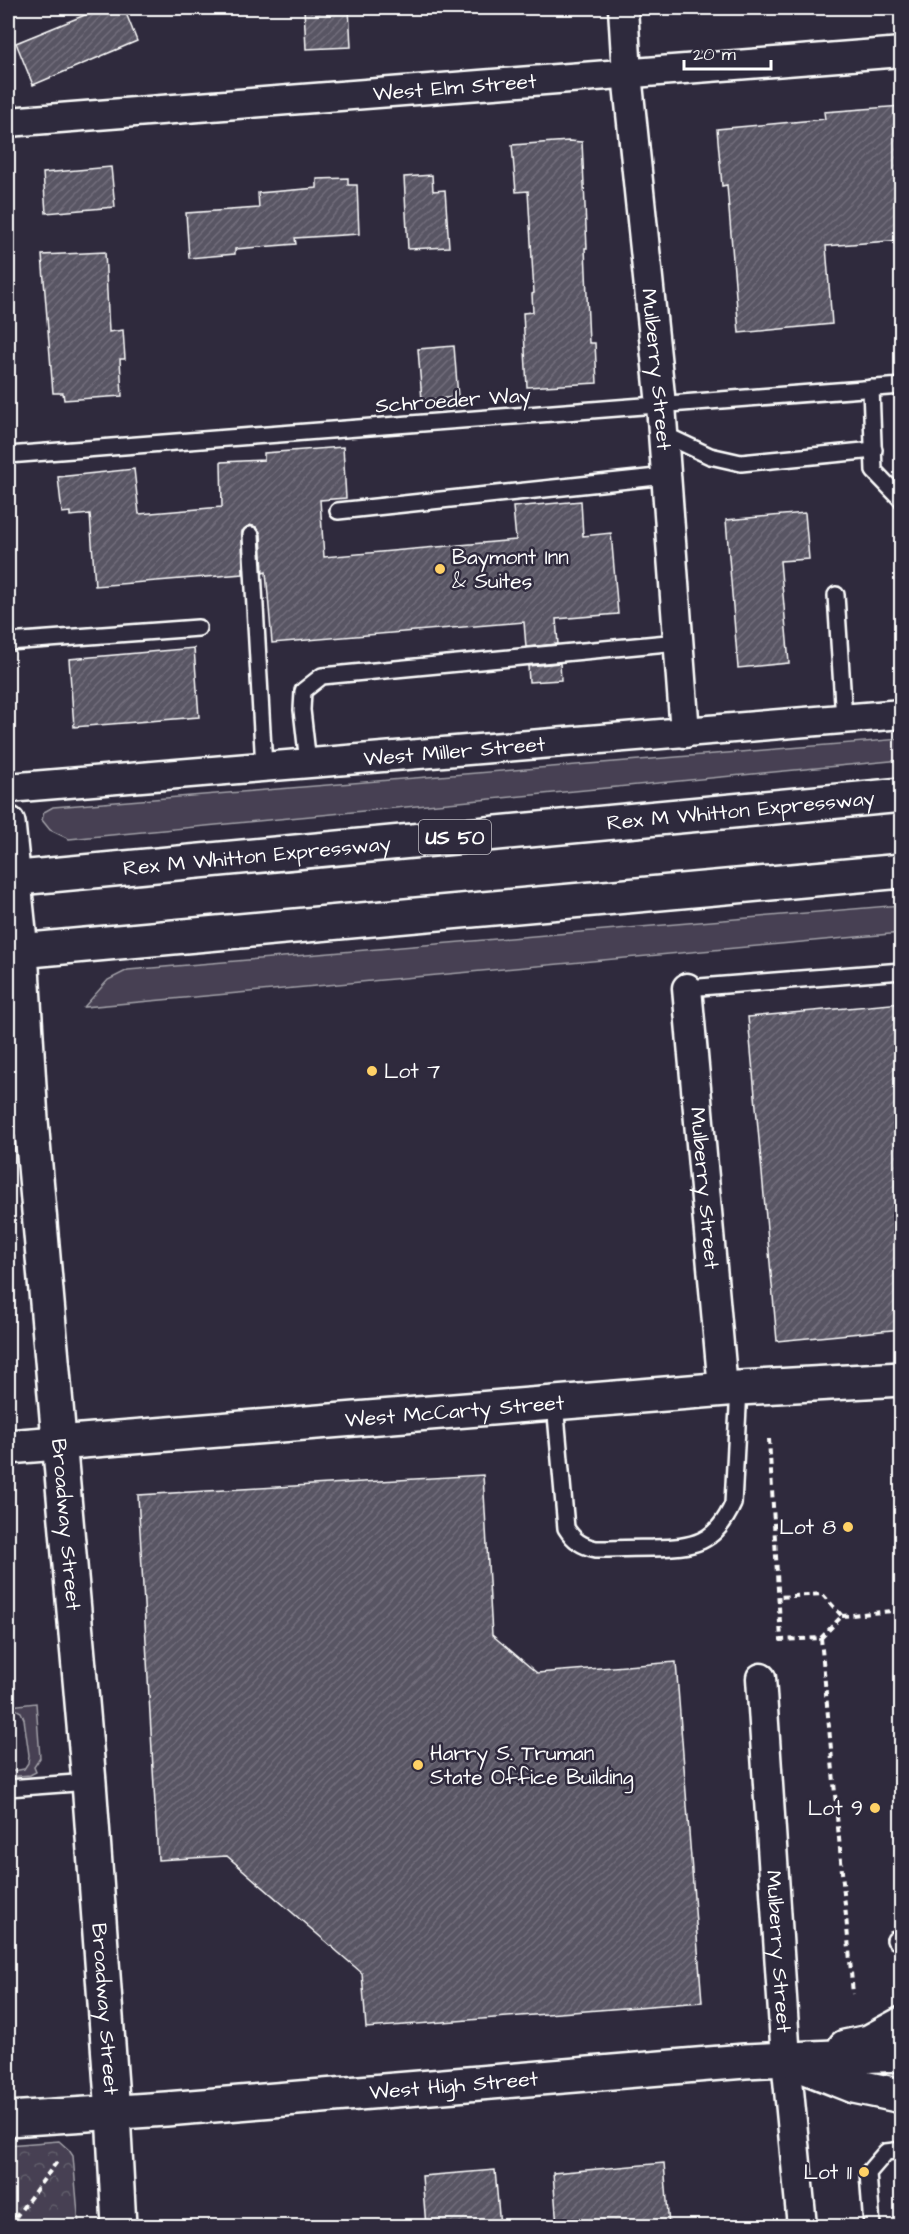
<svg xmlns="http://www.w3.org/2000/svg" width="909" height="2234" font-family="'Architects Daughter',sans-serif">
	<defs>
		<pattern id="park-crowns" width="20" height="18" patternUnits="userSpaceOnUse" patternTransform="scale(1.5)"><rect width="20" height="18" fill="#464152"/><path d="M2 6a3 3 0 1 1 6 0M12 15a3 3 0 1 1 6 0" fill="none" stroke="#625e6c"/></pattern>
		<pattern id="building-hatch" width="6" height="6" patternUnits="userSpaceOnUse" patternTransform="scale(1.5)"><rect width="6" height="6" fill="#595564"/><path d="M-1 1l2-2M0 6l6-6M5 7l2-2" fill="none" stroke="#726e7b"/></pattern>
	</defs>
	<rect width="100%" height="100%" fill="#2f2a3d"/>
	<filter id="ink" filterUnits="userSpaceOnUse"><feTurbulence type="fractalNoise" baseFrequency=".0167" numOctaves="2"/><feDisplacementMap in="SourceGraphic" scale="12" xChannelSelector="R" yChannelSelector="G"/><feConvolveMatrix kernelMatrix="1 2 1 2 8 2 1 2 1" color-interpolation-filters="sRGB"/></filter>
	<g filter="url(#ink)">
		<g fill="#464152" stroke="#a2a0a8" stroke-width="1.5">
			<path d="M 901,739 L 901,760 L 69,839 L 50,830 L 42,820 L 44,812 L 53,807 Z"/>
			<path d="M 901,905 L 901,933 L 84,1007 L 108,980 L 128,970 Z"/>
			<path d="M 36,1703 L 40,1758 L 34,1767 L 36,1772 L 30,1775 L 8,1777 L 8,1772 L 24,1769 L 28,1763 L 29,1755 L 24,1719 L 21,1712 L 10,1706 Z"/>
		</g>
		<path fill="url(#park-crowns)" stroke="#a2a0a8" stroke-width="1.5" d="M 59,2141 L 69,2150 L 73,2156 L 79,2226 L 8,2226 L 8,2145 Z"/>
		<g fill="url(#building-hatch)" stroke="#fff" stroke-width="1.5">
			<path d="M 102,8 L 124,8 L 137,41 L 33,85 L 16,43 Z"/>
			<path d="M 304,8 L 349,8 L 351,47 L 306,49 Z"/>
			<path d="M 902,106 L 902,240 L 826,246 L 832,324 L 739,333 L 727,185 L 722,186 L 717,129 L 825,119 L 824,112 Z"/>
			<path d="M 569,141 L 582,142 L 587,248 L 585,248 L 589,343 L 595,343 L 597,383 L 527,387 L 523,313 L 533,312 L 532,294 L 534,293 L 528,191 L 516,192 L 512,145 Z"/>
			<path d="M 111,167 L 115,207 L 46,213 L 43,173 Z"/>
			<path d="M 432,175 L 433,191 L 445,190 L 449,247 L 408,249 L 404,177 Z"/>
			<path d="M 348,178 L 348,185 L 357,185 L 359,234 L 295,238 L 296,244 L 235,249 L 235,254 L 189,258 L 186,213 L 259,208 L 258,193 L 317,188 L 317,179 Z"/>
			<path d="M 105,252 L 109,332 L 123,330 L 125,359 L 120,359 L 122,396 L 64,400 L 63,393 L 53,393 L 42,255 Z"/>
			<path d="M 454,346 L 458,397 L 422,400 L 418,349 Z"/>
			<path d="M 343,447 L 346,498 L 320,500 L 324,557 L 516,540 L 513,507 L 581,501 L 583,536 L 611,533 L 618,614 L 556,619 L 558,644 L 526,647 L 524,622 L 272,643 L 266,572 L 263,573 L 261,534 L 256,527 L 250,525 L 242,531 L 243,574 L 95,586 L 90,514 L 70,516 L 70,512 L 62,513 L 58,477 L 134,469 L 139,514 L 222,507 L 221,462 L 264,460 L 264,453 Z"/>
			<path d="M 805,513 L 809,559 L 780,561 L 789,663 L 738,668 L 726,520 Z"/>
			<path d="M 194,648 L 199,717 L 74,727 L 69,659 Z"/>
			<path d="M 560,663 L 561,680 L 529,682 L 528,666 Z"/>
			<path d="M 902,1003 L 902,1329 L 777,1341 L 748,1017 Z"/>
			<path d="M 483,1475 L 492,1635 L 537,1673 L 676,1662 L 702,2002 L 366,2028 L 362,1973 L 227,1856 L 158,1860 L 138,1495 Z"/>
			<path d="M 664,2163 L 669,2226 L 557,2226 L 553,2173 Z"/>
			<path d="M 495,2170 L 500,2226 L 426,2226 L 422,2176 Z"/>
		</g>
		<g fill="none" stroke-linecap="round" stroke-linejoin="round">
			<g stroke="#fff" stroke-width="20">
				<g id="lane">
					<path d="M 871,388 L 874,471 L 902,500"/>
					<path d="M 663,434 L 710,456 L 741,463 L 874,450"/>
					<path d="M 8,455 L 902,386"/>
					<path d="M 338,511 L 666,476"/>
					<path d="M 251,535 L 264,767"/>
					<path d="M 836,595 L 844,719"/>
					<path d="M 8,642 L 198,628"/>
					<path d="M 308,763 L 302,710 L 303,691 L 322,676 L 678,642"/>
					<path d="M 687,988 L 902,971"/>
					<path d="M 555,1403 L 566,1528 C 574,1541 582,1546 596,1549 C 615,1549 634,1548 653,1548 C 694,1547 715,1544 733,1504 L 739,1388"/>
					<path d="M 8,1788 L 89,1782"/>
					<path d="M 895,1940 L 902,1939"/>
					<path d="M 872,2226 L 868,2173 L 886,2152 L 902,2150"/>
				</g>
			</g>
			<g stroke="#fff" stroke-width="33">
				<g id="street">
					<path id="s1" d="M 623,8 L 627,74 L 661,405 L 685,733"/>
					<path id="s2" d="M 8,122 L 902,52"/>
					<path id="s3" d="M 8,788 L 902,714"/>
					<path id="s4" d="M 687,988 L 723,1389"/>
					<path d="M 8,1122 L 31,1120"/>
					<path id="s5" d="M 761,1678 L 786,2059 L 802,2226"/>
				</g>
			</g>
			<g stroke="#fff" stroke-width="38">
				<g id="secondary">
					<path id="s6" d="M 8,823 L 21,951 L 31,1120 L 89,1782 L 113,2113 L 119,2226"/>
					<path id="s7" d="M 8,1447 L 739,1388 L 902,1379"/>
					<path d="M 845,2047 L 869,2042 L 902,2024"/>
					<path d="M 798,2064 L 854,2086 L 902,2096"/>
					<path id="s8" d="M 8,2119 L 166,2109 L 745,2061 L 902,2054"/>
				</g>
			</g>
			<g stroke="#fff" stroke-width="38">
				<g id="highway">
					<path id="s9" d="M 8,879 L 902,795"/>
					<path d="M 8,952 L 902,871"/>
				</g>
			</g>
			<g stroke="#fff" stroke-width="4" stroke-dasharray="6 4.5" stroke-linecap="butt">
				<path d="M 769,1439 L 781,1640 L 821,1638 L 842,1616 L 822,1594 L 779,1597"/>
				<path d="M 842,1616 L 902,1610"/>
				<path d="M 821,1638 L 853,1994"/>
				<path d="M 9,2226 L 59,2159"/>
			</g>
			<use href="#lane" stroke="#2f2a3d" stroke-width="15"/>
			<use href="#street" stroke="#2f2a3d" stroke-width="28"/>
			<use href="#secondary" stroke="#2f2a3d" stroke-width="33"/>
			<use href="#highway" stroke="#2f2a3d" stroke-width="33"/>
		</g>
	</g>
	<g fill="#ffd166" stroke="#2f2a3d" stroke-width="2">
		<circle cx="440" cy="569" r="6"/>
		<circle cx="372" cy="1071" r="6"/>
		<circle cx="848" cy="1527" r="6"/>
		<circle cx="418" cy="1765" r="6"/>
		<circle cx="875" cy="1808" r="6"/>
		<circle cx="864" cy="2172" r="6"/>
	</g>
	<g text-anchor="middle" stroke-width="5" stroke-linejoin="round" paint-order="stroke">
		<rect fill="#2f2a3d" stroke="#c1bfc5" stroke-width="1.5" x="419" y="820" width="72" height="34" rx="4.5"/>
		<g font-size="20" font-weight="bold" fill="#fff">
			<text x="455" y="844">US 50</text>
		</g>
		<g font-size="21" fill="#fff" stroke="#2f2a3d">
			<text dy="7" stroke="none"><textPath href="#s2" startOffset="448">West Elm Street</textPath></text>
			<text dy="7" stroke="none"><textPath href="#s1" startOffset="363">Mulberry Street</textPath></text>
			<text transform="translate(453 400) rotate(-4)" y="7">Schroeder Way</text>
			<text dy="7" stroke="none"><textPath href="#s3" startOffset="448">West Miller Street</textPath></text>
			<text dy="7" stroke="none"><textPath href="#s9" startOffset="736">Rex M Whitton Expressway</textPath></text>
			<text dy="7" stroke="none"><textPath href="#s9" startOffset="250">Rex M Whitton Expressway</textPath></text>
			<text dy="7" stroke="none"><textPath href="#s4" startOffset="201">Mulberry Street</textPath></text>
			<text dy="7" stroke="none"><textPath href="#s7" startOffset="448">West McCarty Street</textPath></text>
			<text dy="7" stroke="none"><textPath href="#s6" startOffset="704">Broadway Street</textPath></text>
			<text dy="7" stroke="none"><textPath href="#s5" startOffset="274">Mulberry Street</textPath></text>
			<text dy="7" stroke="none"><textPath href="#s6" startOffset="1190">Broadway Street</textPath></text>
			<text dy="7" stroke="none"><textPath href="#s8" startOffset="447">West High Street</textPath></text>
		</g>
		<g font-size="21" fill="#fff" stroke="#2f2a3d" text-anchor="start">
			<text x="452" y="564">Baymont Inn<tspan x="452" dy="24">&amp; Suites</tspan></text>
			<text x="384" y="1078">Lot 7</text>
			<text x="836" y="1534" text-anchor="end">Lot 8</text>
			<text x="430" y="1760">Harry S. Truman<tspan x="430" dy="24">State Office Building</tspan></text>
			<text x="863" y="1815" text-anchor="end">Lot 9</text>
			<text x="852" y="2179" text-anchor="end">Lot 11</text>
		</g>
	</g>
	<rect width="909" height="2234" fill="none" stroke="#2f2a3d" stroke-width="30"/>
	<rect x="15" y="15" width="879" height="2204" fill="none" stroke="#fff" stroke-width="2" filter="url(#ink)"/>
	<path d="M684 60v9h87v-9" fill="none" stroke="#ffffff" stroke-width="3"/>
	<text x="693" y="60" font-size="18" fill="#ffffff" stroke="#2f2a3d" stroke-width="4.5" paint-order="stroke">20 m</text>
</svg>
